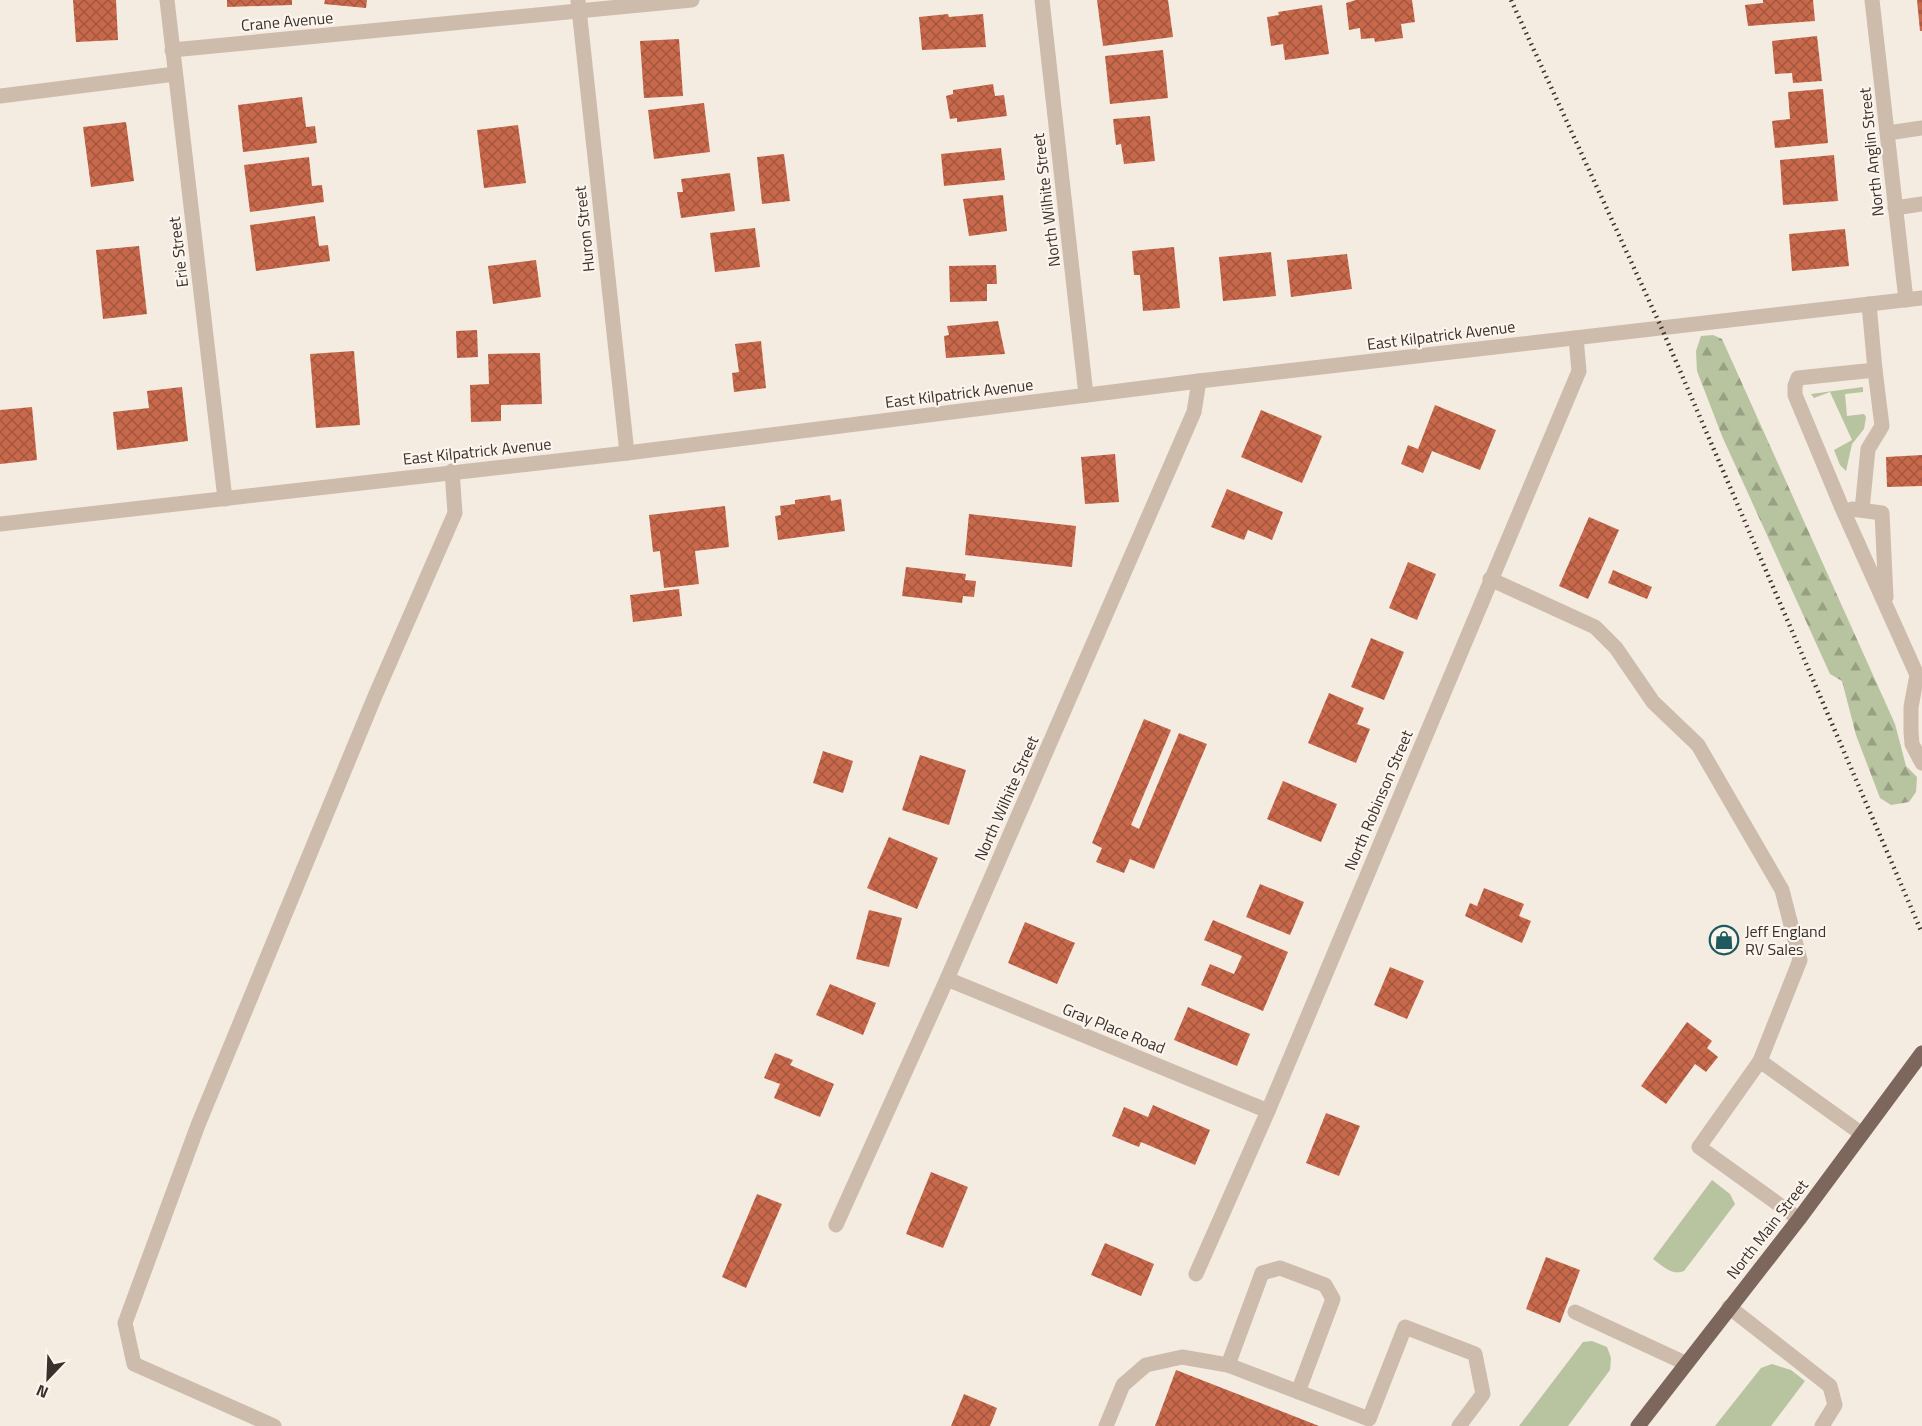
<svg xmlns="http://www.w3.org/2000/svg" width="1922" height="1426" font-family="'Titillium Web',sans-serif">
	<defs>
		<pattern id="forest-firs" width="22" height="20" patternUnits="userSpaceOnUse" patternTransform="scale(1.5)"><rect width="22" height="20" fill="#b8c4a0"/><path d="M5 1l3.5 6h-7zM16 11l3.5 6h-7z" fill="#97a083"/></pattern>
		<pattern id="building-cross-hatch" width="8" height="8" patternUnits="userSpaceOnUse" patternTransform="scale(1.5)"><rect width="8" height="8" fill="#c8694b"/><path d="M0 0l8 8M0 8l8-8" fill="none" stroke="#a4573f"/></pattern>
	</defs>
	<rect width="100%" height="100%" fill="#f4ebe1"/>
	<g fill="#b8c4a0">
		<path d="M 1863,387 L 1863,392 L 1845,394 L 1847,416 L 1864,414 L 1866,417 L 1864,429 L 1852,444 L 1846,471 L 1840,465 L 1834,450 L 1852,440 L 1830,392 L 1814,398 L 1811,394 Z"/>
		<path d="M 1712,1180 L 1730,1194 L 1735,1204 L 1684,1271 C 1672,1276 1663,1266 1653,1259 Z"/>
		<path d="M 1592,1341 L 1607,1347 L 1611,1358 L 1610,1370 L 1568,1426 L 1519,1426 L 1583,1342 Z"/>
		<path d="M 1772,1364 L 1791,1370 L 1805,1381 L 1771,1426 L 1715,1426 L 1761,1368 Z"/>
	</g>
	<path fill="url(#forest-firs)" d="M 1713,335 L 1722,339 L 1895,724 L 1906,766 L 1917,777 L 1916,792 L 1909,802 L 1891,805 L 1880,798 L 1856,735 L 1842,681 L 1830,674 L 1722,436 L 1697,371 L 1696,351 L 1701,336 Z"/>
	<g fill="url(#building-cross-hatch)">
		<path d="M 73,0 L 116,0 L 118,40 L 76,42 Z"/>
		<path d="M 227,0 L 292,0 L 292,5 L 227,7 Z"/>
		<path d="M 325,0 L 367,0 L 366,8 L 324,4 Z"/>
		<path d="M 1097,0 L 1168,0 L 1173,37 L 1103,46 Z"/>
		<path d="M 1356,0 L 1412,0 L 1415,22 L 1401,24 L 1403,38 L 1375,42 L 1374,38 L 1361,39 L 1360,28 L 1349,30 L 1346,3 Z"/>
		<path d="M 1763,0 L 1813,0 L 1815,21 L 1748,26 L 1745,5 L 1763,3 Z"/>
		<path d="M 1917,0 L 1922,0 L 1922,31 L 1920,31 Z"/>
		<path d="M 1322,5 L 1329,54 L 1285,60 L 1283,44 L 1271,46 L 1267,17 L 1279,15 L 1278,12 Z"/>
		<path d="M 948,14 L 949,17 L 983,14 L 986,47 L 922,50 L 919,17 Z"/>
		<path d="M 1817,36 L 1822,81 L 1793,83 L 1792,73 L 1775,74 L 1772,41 Z"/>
		<path d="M 679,39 L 683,96 L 644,98 L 640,41 Z"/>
		<path d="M 1163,50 L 1168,98 L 1110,104 L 1105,56 Z"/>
		<path d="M 993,84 L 995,96 L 1004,95 L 1007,116 L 957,122 L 957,118 L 950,119 L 946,96 L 953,94 L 953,90 Z"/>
		<path d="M 1823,89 L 1828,143 L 1775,148 L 1772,121 L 1790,119 L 1788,92 Z"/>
		<path d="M 302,97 L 306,127 L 315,126 L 317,143 L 243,152 L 238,105 Z"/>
		<path d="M 704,103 L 710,152 L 654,159 L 648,110 Z"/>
		<path d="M 1150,116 L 1155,161 L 1124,164 L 1121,144 L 1116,145 L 1113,119 Z"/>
		<path d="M 126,122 L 134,181 L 91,187 L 83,127 Z"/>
		<path d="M 518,125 L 526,183 L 484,188 L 477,130 Z"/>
		<path d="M 1001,148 L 1005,180 L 944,186 L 941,154 Z"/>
		<path d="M 784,154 L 790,201 L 762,204 L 757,157 Z"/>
		<path d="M 1834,155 L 1838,201 L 1783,205 L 1780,160 Z"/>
		<path d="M 309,157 L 312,186 L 322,185 L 324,202 L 250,212 L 244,165 Z"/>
		<path d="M 730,173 L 735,211 L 681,218 L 677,192 L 683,192 L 681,179 Z"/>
		<path d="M 1003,195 L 1007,231 L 969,236 L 963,199 Z"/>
		<path d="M 315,216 L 319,246 L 328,245 L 330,261 L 256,271 L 250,225 Z"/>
		<path d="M 755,228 L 760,267 L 715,272 L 710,233 Z"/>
		<path d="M 1845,229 L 1849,266 L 1792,271 L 1789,234 Z"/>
		<path d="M 139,246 L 147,314 L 103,319 L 96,250 Z"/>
		<path d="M 1174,247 L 1180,308 L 1143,311 L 1140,275 L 1134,275 L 1132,251 Z"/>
		<path d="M 1271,252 L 1276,296 L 1223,301 L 1219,257 Z"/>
		<path d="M 1347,254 L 1352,289 L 1291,297 L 1287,260 Z"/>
		<path d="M 536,260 L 541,297 L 493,304 L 488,266 Z"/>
		<path d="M 996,265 L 997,284 L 987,284 L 987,301 L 950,302 L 949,266 Z"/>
		<path d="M 998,321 L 1005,354 L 946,358 L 944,336 L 949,335 L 947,326 Z"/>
		<path d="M 477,330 L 478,357 L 457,358 L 456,331 Z"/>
		<path d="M 761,341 L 766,388 L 734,392 L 732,373 L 739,372 L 735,344 Z"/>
		<path d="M 354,351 L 360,425 L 316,428 L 310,354 Z"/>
		<path d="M 540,353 L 542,404 L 501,405 L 501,421 L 471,422 L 470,385 L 489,384 L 488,354 Z"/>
		<path d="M 182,387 L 188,441 L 117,450 L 113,412 L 149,408 L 147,391 Z"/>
		<path d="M 1435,405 L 1496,430 L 1480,470 L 1432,451 L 1423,473 L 1401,464 L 1408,445 L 1418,449 Z"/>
		<path d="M 32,407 L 37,460 L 0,464 L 0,410 Z"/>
		<path d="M 1261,410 L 1322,436 L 1302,483 L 1241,457 Z"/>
		<path d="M 1115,454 L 1119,502 L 1085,504 L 1081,457 Z"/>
		<path d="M 1922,455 L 1922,486 L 1887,487 L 1886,457 Z"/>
		<path d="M 1227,489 L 1283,512 L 1272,540 L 1248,530 L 1244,540 L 1211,527 Z"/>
		<path d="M 830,495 L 831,501 L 841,499 L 845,531 L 778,540 L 775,516 L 781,515 L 780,506 L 795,504 L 795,500 Z"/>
		<path d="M 725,506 L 729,547 L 695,551 L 699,584 L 664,588 L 660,551 L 653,552 L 649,515 Z"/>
		<path d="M 969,514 L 1076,526 L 1072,567 L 965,555 Z"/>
		<path d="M 1589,517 L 1619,530 L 1588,599 L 1559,586 Z"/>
		<path d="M 1408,562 L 1436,574 L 1417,620 L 1389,608 Z"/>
		<path d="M 906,567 L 966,574 L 965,580 L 976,581 L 974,597 L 963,596 L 962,603 L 902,596 Z"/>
		<path d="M 1613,570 L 1652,587 L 1647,599 L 1608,583 Z"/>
		<path d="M 679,589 L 682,616 L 633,622 L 630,595 Z"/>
		<path d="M 1371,638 L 1404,652 L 1384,700 L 1351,687 Z"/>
		<path d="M 1329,693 L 1364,708 L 1357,724 L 1370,729 L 1356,763 L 1308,743 Z"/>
		<path d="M 1144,719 L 1171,730 L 1131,825 L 1139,829 L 1179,733 L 1207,744 L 1154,869 L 1130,859 L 1124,873 L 1096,862 L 1102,848 L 1092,843 Z"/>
		<path d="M 823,751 L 853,761 L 843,793 L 813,783 Z"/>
		<path d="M 920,755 L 966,770 L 949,825 L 902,810 Z"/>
		<path d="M 1283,781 L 1337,804 L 1321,842 L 1267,819 Z"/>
		<path d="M 889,837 L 938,858 L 917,909 L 867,888 Z"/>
		<path d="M 1260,884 L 1304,902 L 1290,935 L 1246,917 Z"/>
		<path d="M 1484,888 L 1524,904 L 1519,916 L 1531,921 L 1522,943 L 1465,916 L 1470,903 L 1477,906 Z"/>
		<path d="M 869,910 L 902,918 L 889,967 L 856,959 Z"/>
		<path d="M 1213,920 L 1288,952 L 1263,1011 L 1201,985 L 1210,964 L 1234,974 L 1242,956 L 1204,940 Z"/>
		<path d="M 1025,922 L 1075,943 L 1057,984 L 1008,963 Z"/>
		<path d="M 1390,967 L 1424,981 L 1407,1019 L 1374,1005 Z"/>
		<path d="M 830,984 L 876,1003 L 863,1035 L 816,1015 Z"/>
		<path d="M 1188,1007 L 1250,1034 L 1237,1066 L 1174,1040 Z"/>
		<path d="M 1687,1022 L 1712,1041 L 1707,1048 L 1718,1057 L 1706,1072 L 1695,1064 L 1666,1104 L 1641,1086 Z"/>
		<path d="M 775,1053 L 793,1060 L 790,1065 L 834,1084 L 820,1117 L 774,1098 L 780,1084 L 764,1078 Z"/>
		<path d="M 1153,1105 L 1210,1130 L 1195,1165 L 1141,1142 L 1139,1147 L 1112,1136 L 1124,1107 L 1148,1117 Z"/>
		<path d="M 1326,1113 L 1360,1126 L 1339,1176 L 1306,1163 Z"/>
		<path d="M 931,1172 L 968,1187 L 943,1248 L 906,1234 Z"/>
		<path d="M 757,1194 L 782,1204 L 746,1288 L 722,1277 Z"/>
		<path d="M 1105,1243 L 1154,1264 L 1141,1296 L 1091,1275 Z"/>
		<path d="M 1546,1257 L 1580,1270 L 1560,1323 L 1526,1309 Z"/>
		<path d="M 1176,1370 L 1319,1426 L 1155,1426 Z"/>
		<path d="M 964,1394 L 997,1408 L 990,1426 L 951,1426 Z"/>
	</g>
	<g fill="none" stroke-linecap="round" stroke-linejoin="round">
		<g stroke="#cdbbac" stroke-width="15">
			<path d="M 167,0 L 225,499"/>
			<path d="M 578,0 L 627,453"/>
			<path d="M 1042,0 L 1086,395"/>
			<path d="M 1872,0 L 1906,300"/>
			<path d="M 172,50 L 692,0"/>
			<path d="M 0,96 L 175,74"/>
			<path d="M 1888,133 L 1922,128"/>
			<path d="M 1895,208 L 1922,204"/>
			<path d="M 1869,304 L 1875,370 L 1798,378 L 1795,386 L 1795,395 L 1842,508 L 1917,675 L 1911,707 L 1911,732 L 1912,744 L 1922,763"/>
			<path d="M 1852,509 L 1882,513 L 1886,597"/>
			<path d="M 1862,510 L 1868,449 L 1882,426 L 1875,370"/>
			<path d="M 0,524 L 627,453 L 1199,381 L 1922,298"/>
			<path d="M 1490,579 L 1595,627 L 1616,648 L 1653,702 L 1698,745 L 1782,890 L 1800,960 L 1760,1061 L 1699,1147 L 1799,1219"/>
			<path d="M 947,979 L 1268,1111"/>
			<path d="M 1760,1061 L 1862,1134"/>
			<path d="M 836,1225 L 947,979 L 1194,412 L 1199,381"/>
			<path d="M 1196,1274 L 1268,1111 L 1579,371 L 1576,338"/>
			<path d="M 1729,1307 L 1830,1386 L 1835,1405 L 1822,1426"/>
			<path d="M 1575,1312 L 1685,1363"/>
			<path d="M 1298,1392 L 1333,1299 L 1325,1285 L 1280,1268 L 1262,1273 L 1228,1365 L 1369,1419 L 1405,1327 L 1475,1354 L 1483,1394 L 1459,1426"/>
			<path d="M 274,1426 L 134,1364 L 125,1323 L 198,1125 L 375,696 L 455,513 L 452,471"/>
			<path d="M 1106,1426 L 1123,1385 L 1146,1365 L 1182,1357 L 1228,1365"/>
		</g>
		<path stroke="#7d675c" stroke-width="15" d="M 1638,1426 L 1799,1219 L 1922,1053"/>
		<path stroke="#3b302b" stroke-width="4.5" stroke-dasharray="1.5 4.5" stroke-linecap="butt" d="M 1511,0 L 1662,329 L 1922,933"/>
	</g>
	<defs>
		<g id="shop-ring" transform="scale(1.5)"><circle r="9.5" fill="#fbf5ee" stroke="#1f5a5e" stroke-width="1.5"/><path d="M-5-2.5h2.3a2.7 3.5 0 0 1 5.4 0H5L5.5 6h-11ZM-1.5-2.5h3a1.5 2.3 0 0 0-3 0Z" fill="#1f5a5e"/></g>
	</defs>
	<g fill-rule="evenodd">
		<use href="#shop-ring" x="1724" y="940"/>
	</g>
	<g text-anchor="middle" stroke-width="4.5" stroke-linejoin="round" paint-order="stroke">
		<g font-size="16" fill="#3b302b" stroke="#fbf5ee">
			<text transform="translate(287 21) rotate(-5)" y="6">Crane Avenue</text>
			<text transform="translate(1871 152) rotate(-96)" y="6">North Anglin Street</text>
			<text transform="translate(1046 200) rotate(-97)" y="6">North Wilhite Street</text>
			<text transform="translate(584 229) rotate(-96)" y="6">Huron Street</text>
			<text transform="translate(178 252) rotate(-97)" y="6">Erie Street</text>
			<text transform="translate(1441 335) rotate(-7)" y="6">East Kilpatrick Avenue</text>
			<text transform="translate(959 393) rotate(-7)" y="6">East Kilpatrick Avenue</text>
			<text transform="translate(477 451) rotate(-6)" y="6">East Kilpatrick Avenue</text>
			<text transform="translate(1006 798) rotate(-66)" y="6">North Wilhite Street</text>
			<text transform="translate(1378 800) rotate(-67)" y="6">North Robinson Street</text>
			<text transform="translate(1114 1028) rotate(22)" y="6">Gray Place Road</text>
			<text transform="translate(1767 1229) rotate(-52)" y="6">North Main Street</text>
		</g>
		<g font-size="16" fill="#3b302b" stroke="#fbf5ee" text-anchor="start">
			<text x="1745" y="937">Jeff England<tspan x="1745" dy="18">RV Sales</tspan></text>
		</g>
	</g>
	<g transform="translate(48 1378) rotate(203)" stroke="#fbf5ee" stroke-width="4.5" paint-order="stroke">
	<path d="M0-4.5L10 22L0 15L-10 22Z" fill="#3b302b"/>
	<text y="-9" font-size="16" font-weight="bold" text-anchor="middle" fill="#3b302b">N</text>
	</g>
</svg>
